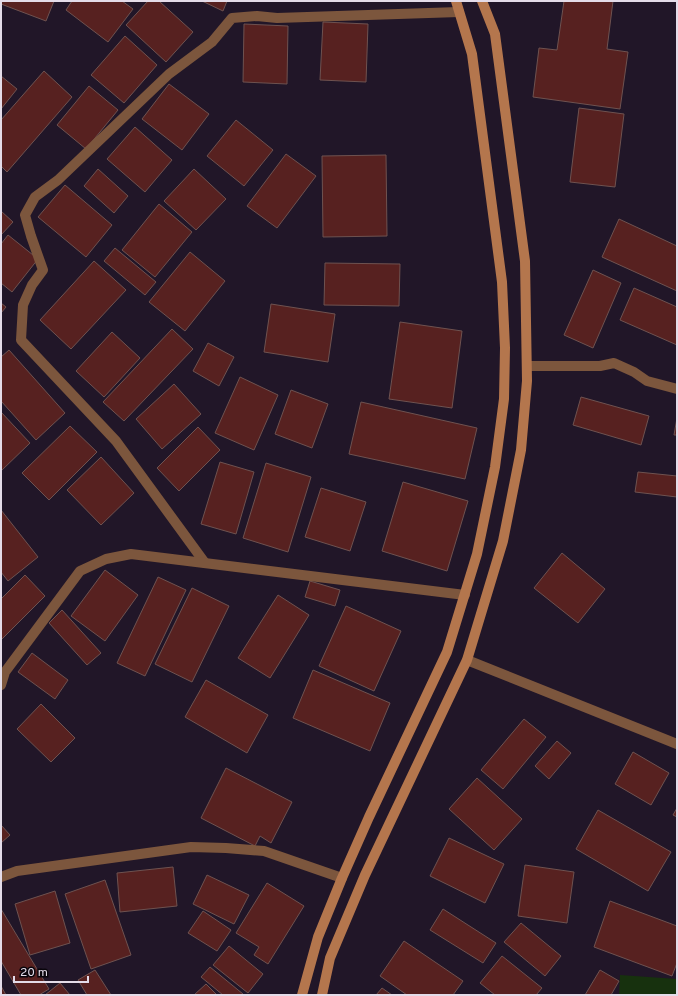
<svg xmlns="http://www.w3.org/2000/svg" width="678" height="996" font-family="Overpass,sans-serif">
	<rect width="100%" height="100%" fill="#211628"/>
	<path fill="#17310e" d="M 620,975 L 677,979 L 677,995 L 619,995 Z"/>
	<g fill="#572120" stroke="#6e5250">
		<path d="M 1,1 L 54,1 L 46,21 L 1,4 Z"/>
		<path d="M 72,1 L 122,1 L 133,9 L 108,42 L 66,10 Z"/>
		<path d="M 148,1 L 159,1 L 193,32 L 166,62 L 126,25 Z"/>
		<path d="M 202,1 L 227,1 L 223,11 Z"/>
		<path d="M 564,1 L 613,1 L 607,49 L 628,52 L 620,109 L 533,97 L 539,48 L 557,50 Z"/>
		<path d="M 323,22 L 368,24 L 366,82 L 320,80 Z"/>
		<path d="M 244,24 L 288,26 L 287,84 L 243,82 Z"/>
		<path d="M 125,36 L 157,65 L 124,103 L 91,75 Z"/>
		<path d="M 44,71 L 72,97 L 7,172 L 1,166 L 1,120 Z"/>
		<path d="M 1,76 L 17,89 L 1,109 Z"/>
		<path d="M 169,84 L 209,114 L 182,150 L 142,119 Z"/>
		<path d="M 89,86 L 118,110 L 86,149 L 57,125 Z"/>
		<path d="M 579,108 L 624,114 L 615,187 L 570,182 Z"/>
		<path d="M 236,120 L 273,150 L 244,186 L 207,156 Z"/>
		<path d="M 135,127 L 172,160 L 145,192 L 107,159 Z"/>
		<path d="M 286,154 L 316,176 L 277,228 L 247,206 Z"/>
		<path d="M 386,155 L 387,236 L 323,237 L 322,156 Z"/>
		<path d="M 98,169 L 128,196 L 114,213 L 84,186 Z"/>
		<path d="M 194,169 L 226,199 L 196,230 L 164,201 Z"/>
		<path d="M 65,185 L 112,225 L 86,257 L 38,217 Z"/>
		<path d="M 159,204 L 192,232 L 155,277 L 122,250 Z"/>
		<path d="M 1,211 L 13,222 L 1,235 Z"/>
		<path d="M 619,219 L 677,246 L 677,291 L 602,257 Z"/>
		<path d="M 8,235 L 38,259 L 12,292 L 1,283 L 1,244 Z"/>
		<path d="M 115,248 L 156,282 L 145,295 L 104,261 Z"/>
		<path d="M 190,252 L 225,281 L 185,331 L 149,302 Z"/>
		<path d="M 94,261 L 126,290 L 71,349 L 40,320 Z"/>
		<path d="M 325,263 L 400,264 L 399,306 L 324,305 Z"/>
		<path d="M 593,270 L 621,283 L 593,348 L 564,335 Z"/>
		<path d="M 634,288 L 677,307 L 677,345 L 620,320 Z"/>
		<path d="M 1,303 L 6,307 L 1,313 Z"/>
		<path d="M 271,304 L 335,314 L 328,362 L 264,352 Z"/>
		<path d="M 400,322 L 462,331 L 452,408 L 389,399 Z"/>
		<path d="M 172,329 L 193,349 L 124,421 L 103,402 Z"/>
		<path d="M 112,332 L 140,358 L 104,397 L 76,371 Z"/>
		<path d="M 208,343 L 234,357 L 219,386 L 193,371 Z"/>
		<path d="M 9,350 L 65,413 L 36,440 L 1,401 L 1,357 Z"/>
		<path d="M 240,377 L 278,395 L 254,450 L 215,433 Z"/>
		<path d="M 174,384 L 201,414 L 162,449 L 136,419 Z"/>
		<path d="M 291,390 L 328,404 L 312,448 L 275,434 Z"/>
		<path d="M 581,397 L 649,416 L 641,445 L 573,425 Z"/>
		<path d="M 361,402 L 477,428 L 465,479 L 349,454 Z"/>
		<path d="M 1,412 L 30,443 L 1,471 Z"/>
		<path d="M 677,418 L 677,435 L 674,435 Z"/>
		<path d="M 70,426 L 97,452 L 49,500 L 22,473 Z"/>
		<path d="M 198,427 L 220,450 L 179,491 L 157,468 Z"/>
		<path d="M 101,457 L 134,493 L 101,525 L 67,490 Z"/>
		<path d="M 220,462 L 254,472 L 236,534 L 201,524 Z"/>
		<path d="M 266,463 L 311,477 L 288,552 L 243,538 Z"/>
		<path d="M 638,472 L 677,476 L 677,497 L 635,492 Z"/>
		<path d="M 403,482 L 468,501 L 447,571 L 382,551 Z"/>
		<path d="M 321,488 L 366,502 L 350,551 L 305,537 Z"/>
		<path d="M 1,510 L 38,557 L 8,581 L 1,572 Z"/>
		<path d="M 562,553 L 605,589 L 578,623 L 534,588 Z"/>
		<path d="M 105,570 L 138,595 L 105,641 L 71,616 Z"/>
		<path d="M 25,575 L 45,596 L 1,640 L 1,599 Z"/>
		<path d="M 158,577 L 186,590 L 145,676 L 117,663 Z"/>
		<path d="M 310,581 L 340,590 L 335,606 L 305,597 Z"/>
		<path d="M 192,588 L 229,606 L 192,682 L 155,664 Z"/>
		<path d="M 278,595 L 309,615 L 270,678 L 238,658 Z"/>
		<path d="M 346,606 L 401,631 L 374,691 L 319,666 Z"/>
		<path d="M 62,610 L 101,653 L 87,665 L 49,623 Z"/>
		<path d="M 32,653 L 68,680 L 55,699 L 18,672 Z"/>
		<path d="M 313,670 L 390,703 L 370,751 L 293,718 Z"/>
		<path d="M 206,680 L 268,715 L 247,753 L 185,717 Z"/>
		<path d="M 41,704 L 75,738 L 51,762 L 17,729 Z"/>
		<path d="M 524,719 L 546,737 L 503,789 L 481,770 Z"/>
		<path d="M 557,741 L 571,753 L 549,779 L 535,766 Z"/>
		<path d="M 633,752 L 669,773 L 651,805 L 615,784 Z"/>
		<path d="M 226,768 L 292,802 L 271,843 L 260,836 L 255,846 L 201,818 Z"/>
		<path d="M 477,778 L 522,819 L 494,850 L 449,809 Z"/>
		<path d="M 677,808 L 677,817 L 673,815 Z"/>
		<path d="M 598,810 L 671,852 L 648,891 L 576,849 Z"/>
		<path d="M 1,825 L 10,835 L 1,843 Z"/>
		<path d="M 449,838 L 504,864 L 485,903 L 430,876 Z"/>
		<path d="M 525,865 L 574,872 L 567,923 L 518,916 Z"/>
		<path d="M 173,867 L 177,906 L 120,912 L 117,873 Z"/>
		<path d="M 207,875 L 249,895 L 234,924 L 193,904 Z"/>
		<path d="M 105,880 L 131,955 L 91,969 L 65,894 Z"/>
		<path d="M 267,883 L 304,906 L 268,964 L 254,955 L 259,947 L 236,933 Z"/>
		<path d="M 55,891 L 70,943 L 30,955 L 15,904 Z"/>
		<path d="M 610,901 L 677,926 L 677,963 L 672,976 L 594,947 Z"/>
		<path d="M 1,909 L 49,989 L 39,995 L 21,995 L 1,961 Z"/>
		<path d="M 443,909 L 496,943 L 483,963 L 430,930 Z"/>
		<path d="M 203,911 L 231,930 L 217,951 L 188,933 Z"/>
		<path d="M 521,923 L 561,956 L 545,976 L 504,942 Z"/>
		<path d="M 404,941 L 463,981 L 453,995 L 407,995 L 380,976 Z"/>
		<path d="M 229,946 L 263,974 L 248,993 L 213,965 Z"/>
		<path d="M 502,956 L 542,988 L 536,995 L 495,995 L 480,983 Z"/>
		<path d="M 210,967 L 243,994 L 243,995 L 223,995 L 201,977 Z"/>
		<path d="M 95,970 L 111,995 L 87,995 L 78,980 Z"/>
		<path d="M 600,970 L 619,981 L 611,995 L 585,995 Z"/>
		<path d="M 60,983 L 70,995 L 45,995 Z"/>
		<path d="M 206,984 L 217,995 L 194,995 Z"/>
		<path d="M 1,986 L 6,995 L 1,995 Z"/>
		<path d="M 382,988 L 392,995 L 376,995 Z"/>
	</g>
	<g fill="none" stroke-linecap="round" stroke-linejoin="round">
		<g stroke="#7c563d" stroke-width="10">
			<path d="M 527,366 L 600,366 L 614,363 L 634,372 L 647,381 L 677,389"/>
			<path d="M 205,563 L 116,441 L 21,340 L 23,305 L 32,285 L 43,270 L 31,236 L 25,215 L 35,197 L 58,180 L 169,74 L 212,42 L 232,18 L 257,16 L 277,18 L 459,12"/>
			<path d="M 467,660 L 677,744"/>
			<path d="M 1,685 L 5,672 L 80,571 L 106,559 L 131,554 L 465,595"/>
			<path d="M 1,877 L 17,871 L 191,847 L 226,848 L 264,851 L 342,878"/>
		</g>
		<g stroke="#b4764d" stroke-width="10">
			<path d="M 302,995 L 318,937 L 342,878 L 369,817 L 447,652 L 477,554 L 495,467 L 504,399 L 505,348 L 502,282 L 472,54 L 456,1"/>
			<path d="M 322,995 L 330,958 L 365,875 L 467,660 L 503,541 L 521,450 L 527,381 L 525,261 L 495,34 L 482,1"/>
		</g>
	</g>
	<rect width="678" height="996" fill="none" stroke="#e4dce9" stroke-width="4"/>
	<path d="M14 976v6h74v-6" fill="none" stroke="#e4dce9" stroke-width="2"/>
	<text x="20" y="976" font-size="12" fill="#e4dce9" stroke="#09050b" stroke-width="3" paint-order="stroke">20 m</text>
</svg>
